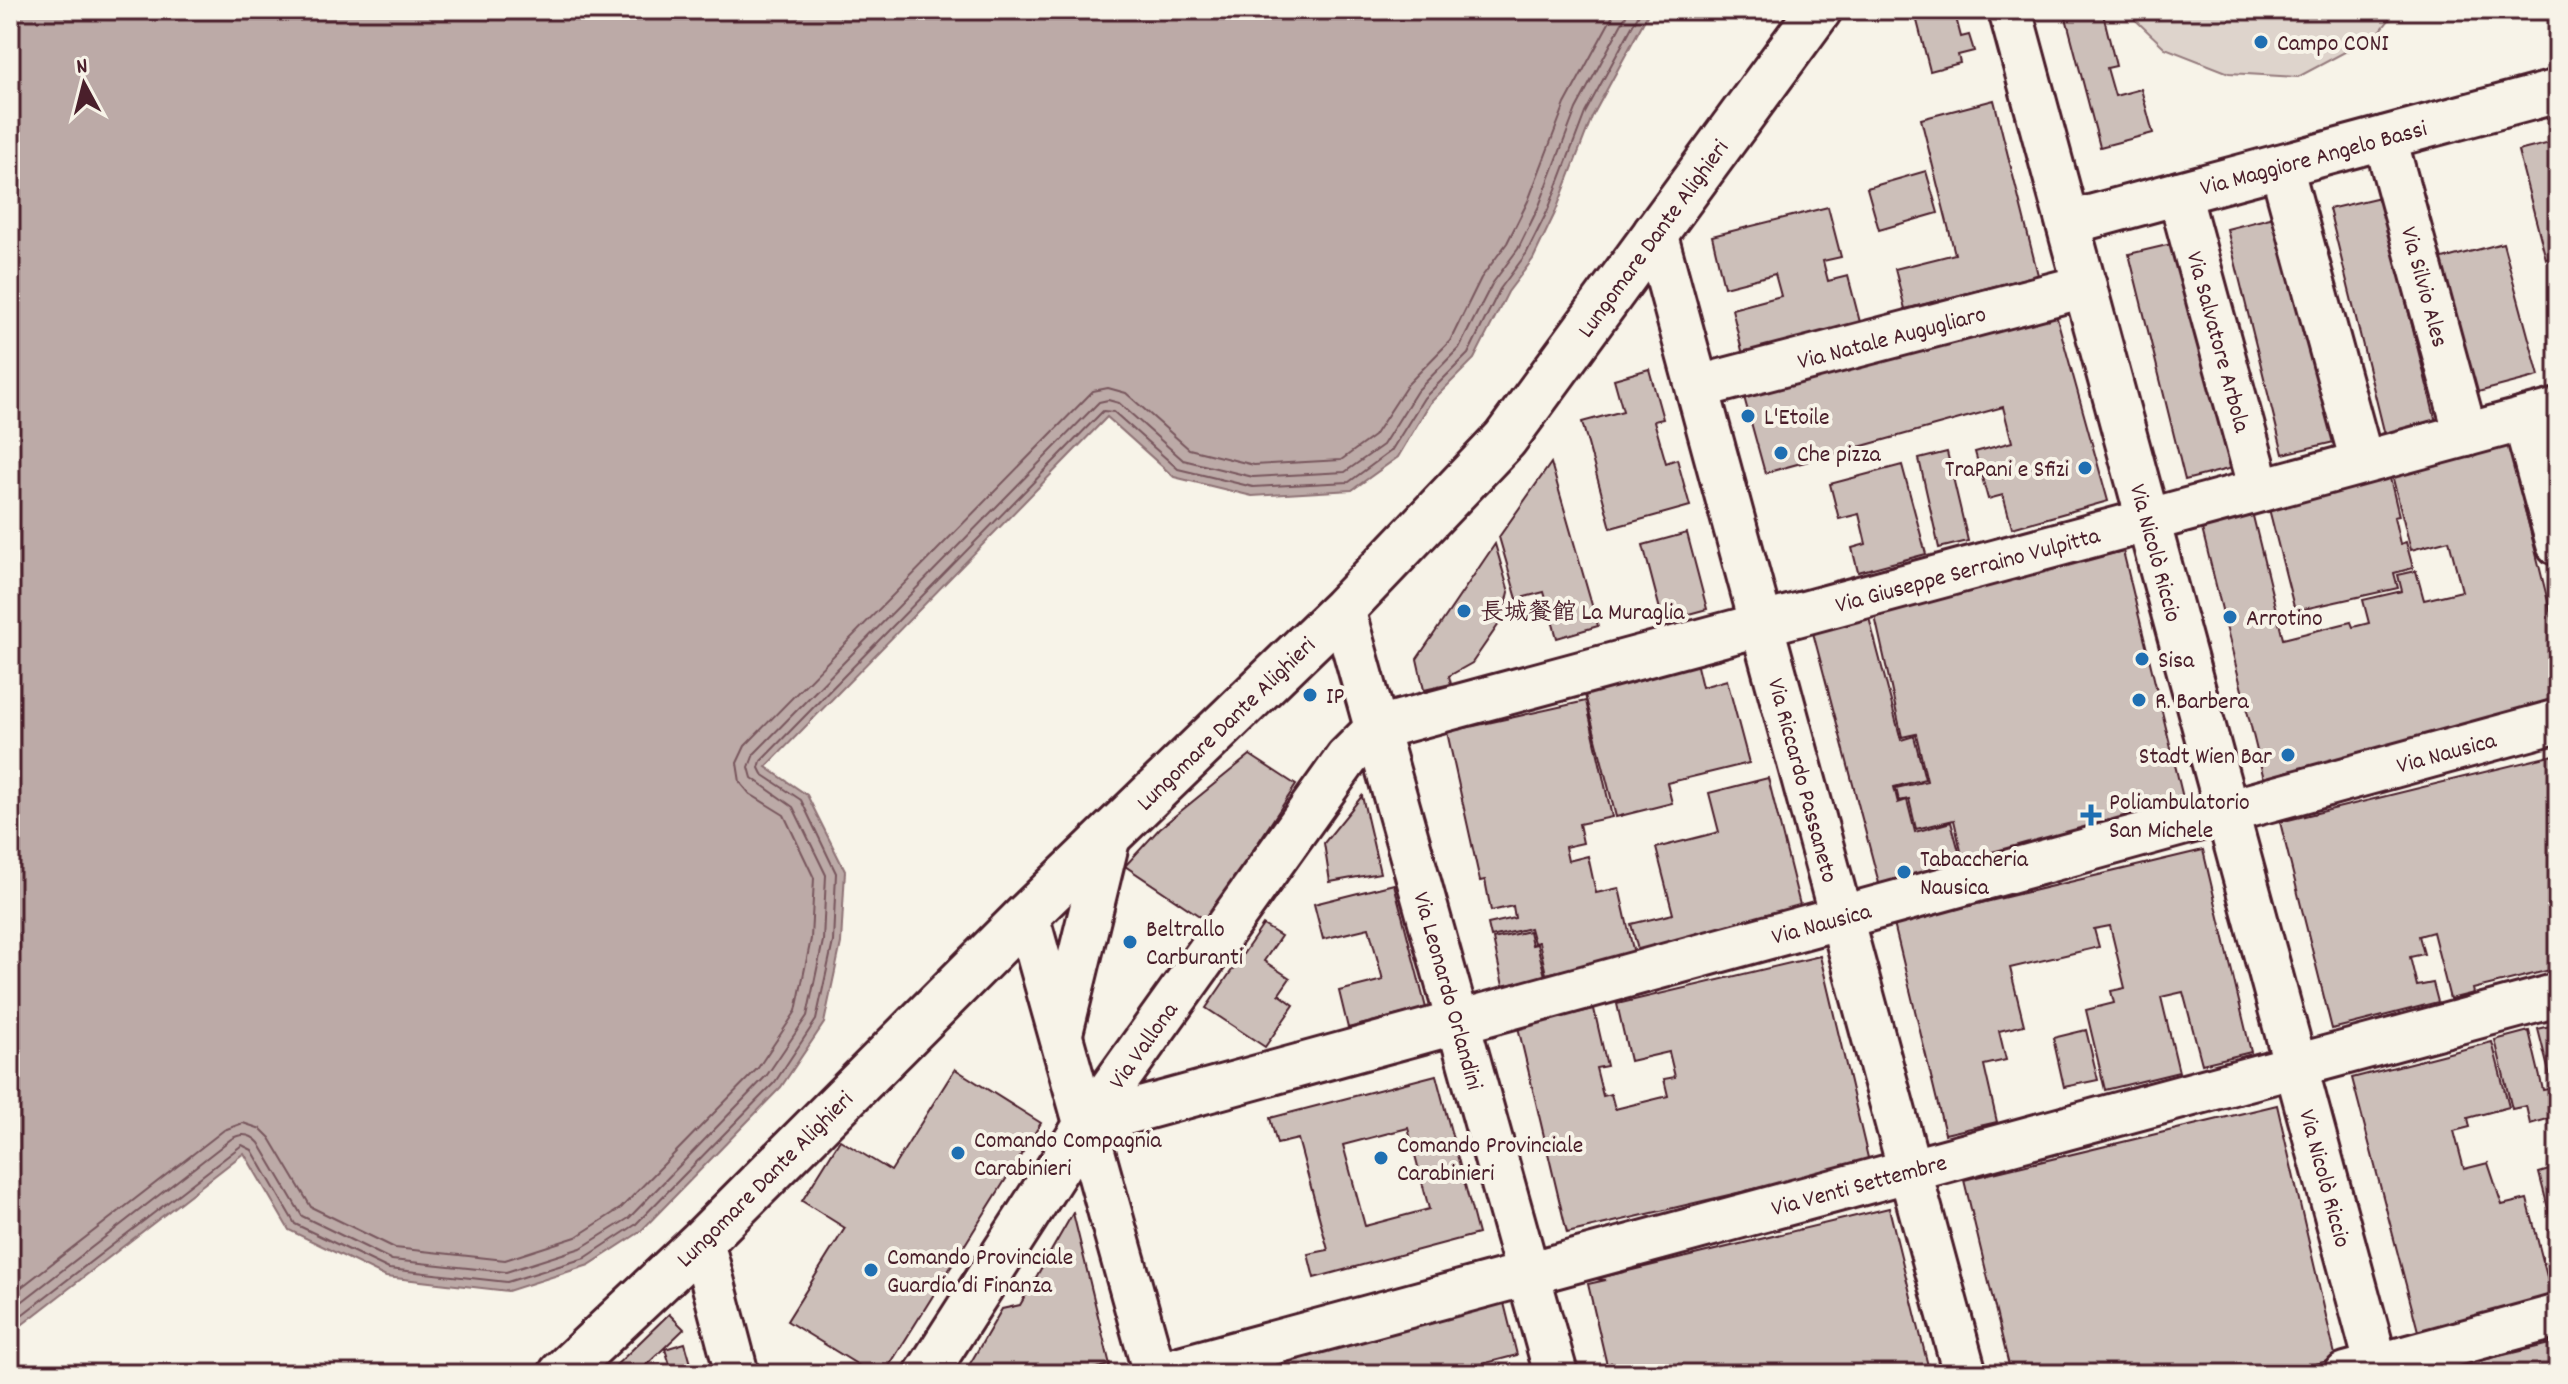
<svg xmlns="http://www.w3.org/2000/svg" width="2568" height="1384" font-family="Dekko,'LXGW WenKai TC',sans-serif">
	<rect width="100%" height="100%" fill="#f7f3e8"/>
	<filter id="ink" filterUnits="userSpaceOnUse"><feTurbulence type="fractalNoise" baseFrequency=".0125" numOctaves="2"/><feDisplacementMap in="SourceGraphic" scale="16" xChannelSelector="R" yChannelSelector="G"/><feConvolveMatrix kernelMatrix="1 2 1 2 8 2 1 2 1" color-interpolation-filters="sRGB"/></filter>
	<g filter="url(#ink)">
		<path fill="#ded4cc" stroke="#947a7c" stroke-width="2" d="M 2125,10 L 2397,10 L 2377,35 L 2298,77 L 2229,73 L 2165,48 Z"/>
		<path fill="#bcaaa7" stroke="#8e7275" stroke-width="2" d="M 10,10 L 1650,10 L 1592,117 L 1555,213 L 1533,259 L 1508,292 L 1474,359 L 1430,403 L 1398,457 L 1352,490 L 1252,496 L 1174,477 L 1107,417 L 766,767 L 807,795 L 845,871 L 841,943 L 824,1023 L 781,1087 L 640,1232 L 589,1265 L 508,1291 L 386,1277 L 289,1230 L 244,1153 L 10,1334 Z"/>
		<g fill="none" stroke-linecap="round" stroke-linejoin="round">
			<g stroke="#78575d" stroke-width="2">
				<path d="M 10,1296 L 224,1130 L 243,1123 L 261,1129 L 270,1138 L 311,1207 L 395,1248 L 505,1260 L 576,1237 L 621,1208 L 758,1068 L 796,1011 L 811,939 L 814,878 L 784,815 L 750,794 L 740,782 L 737,763 L 745,746 L 1093,391 L 1108,388 L 1126,393 L 1189,449 L 1254,465 L 1341,460 L 1374,436 L 1408,384 L 1450,341 L 1481,278 L 1507,243 L 1528,201 L 1565,104 L 1616,10"/>
				<path d="M 10,1311 L 231,1139 C 241,1133 251,1134 259,1143 L 302,1216 L 392,1260 L 506,1272 L 581,1248 L 629,1218 L 767,1075 L 807,1016 L 823,941 L 826,875 L 793,807 L 752,778 L 749,767 L 754,754 L 1099,402 L 1108,400 L 1119,403 L 1183,460 L 1253,477 L 1345,472 L 1383,445 L 1417,391 L 1459,348 L 1492,284 L 1518,249 L 1539,206 L 1576,109 L 1629,10"/>
				<path d="M 10,1324 L 242,1145 L 252,1150 L 295,1224 L 389,1269 L 507,1282 L 585,1258 L 635,1225 L 775,1082 L 816,1020 L 833,942 L 836,873 L 801,800 L 762,774 L 759,768 L 761,761 L 1103,411 L 1114,412 L 1178,469 L 1253,487 L 1349,482 L 1391,451 L 1424,398 L 1468,354 L 1500,289 L 1526,254 L 1548,210 L 1585,113 L 1641,10"/>
			</g>
		</g>
		<g fill="#ccbfb9" stroke="#4a1f2b" stroke-width="2" fill-rule="evenodd">
			<path d="M 1925,10 L 1954,10 L 1961,37 L 1969,35 L 1974,51 L 1958,55 L 1960,63 L 1930,71 L 1915,13 Z"/>
			<path d="M 2064,10 L 2102,10 L 2116,66 L 2107,68 L 2115,96 L 2141,89 L 2153,133 L 2100,147 Z"/>
			<path d="M 1994,100 L 2038,275 L 1905,309 L 1895,269 L 1955,254 L 1921,119 Z"/>
			<path d="M 2558,141 L 2558,256 L 2546,259 L 2518,151 Z"/>
			<path d="M 1926,171 L 1938,213 L 1879,230 L 1867,188 Z"/>
			<path d="M 2380,197 L 2436,422 L 2385,435 L 2329,209 Z"/>
			<path d="M 1828,207 L 1841,257 L 1823,261 L 1828,281 L 1848,276 L 1861,326 L 1743,355 L 1732,309 L 1781,296 L 1775,274 L 1724,287 L 1712,236 Z"/>
			<path d="M 2278,216 L 2334,442 L 2283,454 L 2227,229 Z"/>
			<path d="M 2180,242 L 2236,467 L 2185,480 L 2129,254 Z"/>
			<path d="M 2503,243 L 2539,376 L 2474,393 L 2439,260 Z"/>
			<path d="M 2055,311 L 2108,501 L 2012,528 L 2003,495 L 1988,499 L 1975,452 L 2012,442 L 2003,407 L 1765,473 L 1744,397 Z"/>
			<path d="M 1649,369 L 1663,419 L 1654,421 L 1666,463 L 1677,459 L 1690,506 L 1611,528 L 1582,422 L 1623,411 L 1614,379 Z"/>
			<path d="M 2558,415 L 2558,459 L 2547,418 Z"/>
			<path d="M 2508,442 L 2558,641 L 2558,706 L 2264,779 L 2201,525 L 2252,512 L 2283,639 L 2351,622 L 2353,627 L 2369,623 L 2363,600 L 2402,591 L 2398,575 L 2416,571 L 2424,600 L 2462,591 L 2449,540 L 2411,550 L 2391,471 Z"/>
			<path d="M 1947,452 L 1968,541 L 1939,548 L 1919,459 Z"/>
			<path d="M 1551,463 L 1598,626 L 1557,638 L 1544,592 L 1517,599 L 1499,537 Z"/>
			<path d="M 1902,465 L 1926,554 L 1858,572 L 1852,548 L 1866,544 L 1859,514 L 1839,519 L 1830,484 Z"/>
			<path d="M 2389,474 L 2399,516 L 2394,517 L 2400,544 L 2406,542 L 2413,568 L 2394,573 L 2398,588 L 2295,611 L 2268,505 Z"/>
			<path d="M 1687,533 L 1707,609 L 1663,621 L 1643,545 Z"/>
			<path d="M 1495,544 L 1509,592 L 1503,618 L 1472,663 L 1449,676 L 1451,684 L 1424,690 L 1417,659 Z"/>
			<path d="M 2123,551 L 2185,806 L 1963,860 L 1954,820 L 1916,829 L 1909,799 L 1899,801 L 1896,788 L 1927,781 L 1916,734 L 1902,737 L 1874,612 Z"/>
			<path d="M 1868,614 L 1901,740 L 1914,736 L 1925,779 L 1894,787 L 1898,803 L 1907,800 L 1915,832 L 1951,822 L 1963,866 L 1880,887 L 1812,629 Z"/>
			<path d="M 1696,662 L 1702,687 L 1727,680 L 1749,763 L 1667,783 L 1672,803 L 1616,817 L 1584,691 Z"/>
			<path d="M 1586,701 L 1612,817 L 1579,824 L 1583,843 L 1565,847 L 1568,861 L 1588,856 L 1596,893 L 1619,888 L 1634,954 L 1546,974 L 1539,942 L 1534,943 L 1530,928 L 1491,937 L 1488,924 L 1515,918 L 1513,906 L 1491,911 L 1485,880 L 1480,881 L 1447,732 Z"/>
			<path d="M 2558,754 L 2558,968 L 2473,989 L 2474,993 L 2450,999 L 2433,932 L 2419,936 L 2424,954 L 2410,957 L 2417,986 L 2433,983 L 2438,1002 L 2332,1029 L 2280,822 Z"/>
			<path d="M 1250,755 L 1296,785 L 1214,910 L 1204,919 L 1125,866 L 1160,828 Z"/>
			<path d="M 1768,778 L 1801,909 L 1638,950 L 1631,924 L 1673,914 L 1656,848 L 1719,832 L 1709,793 Z"/>
			<path d="M 1362,796 L 1380,873 L 1330,882 L 1324,843 Z"/>
			<path d="M 2203,850 L 2251,1052 L 2202,1064 L 2183,992 L 2161,997 L 2179,1072 L 2105,1090 L 2086,1010 L 2114,1003 L 2111,991 L 2125,988 L 2110,926 L 2094,929 L 2099,947 L 2010,968 L 2024,1025 L 1999,1031 L 2006,1060 L 1984,1065 L 1997,1122 L 1945,1134 L 1894,924 Z"/>
			<path d="M 1394,884 L 1426,1008 L 1348,1028 L 1339,991 L 1383,980 L 1369,928 L 1323,939 L 1314,904 Z"/>
			<path d="M 1263,925 L 1281,936 L 1264,961 L 1290,978 L 1279,994 L 1294,1005 L 1265,1047 L 1206,1008 Z"/>
			<path d="M 1529,931 L 1532,945 L 1537,944 L 1545,976 L 1503,986 L 1493,939 Z"/>
			<path d="M 1820,956 L 1869,1162 L 1567,1233 L 1518,1027 L 1594,1009 L 1607,1066 L 1596,1068 L 1603,1096 L 1611,1094 L 1615,1109 L 1668,1096 L 1664,1079 L 1675,1077 L 1669,1052 L 1630,1061 L 1617,1004 Z"/>
			<path d="M 2558,1024 L 2558,1116 L 2530,1124 L 2526,1106 L 2512,1109 L 2495,1040 L 2529,1031 L 2543,1090 L 2553,1088 L 2538,1029 Z"/>
			<path d="M 2086,1030 L 2098,1080 L 2064,1087 L 2053,1038 Z"/>
			<path d="M 2492,1042 L 2509,1107 L 2468,1118 L 2470,1127 L 2454,1131 L 2464,1169 L 2488,1163 L 2502,1205 L 2527,1199 L 2552,1296 L 2418,1331 L 2352,1078 Z"/>
			<path d="M 955,1069 L 1041,1123 L 884,1374 L 873,1374 L 787,1321 L 845,1228 L 802,1201 L 840,1140 L 891,1171 Z"/>
			<path d="M 1436,1075 L 1478,1234 L 1314,1278 L 1308,1254 L 1328,1250 L 1298,1139 L 1277,1144 L 1270,1118 ZM 1408,1128 L 1429,1209 L 1365,1226 L 1343,1145 Z"/>
			<path d="M 2277,1105 L 2336,1359 L 2274,1374 L 2011,1374 L 1964,1180 Z"/>
			<path d="M 2558,1153 L 2558,1247 L 2539,1173 L 2556,1168 L 2553,1154 Z"/>
			<path d="M 1889,1208 L 1930,1374 L 1614,1374 L 1611,1362 L 1609,1374 L 1588,1284 L 1606,1280 L 1595,1279 Z"/>
			<path d="M 1073,1213 L 1110,1365 L 1072,1374 L 964,1374 L 1002,1309 L 1020,1305 Z"/>
			<path d="M 1504,1303 L 1517,1355 L 1444,1374 L 1241,1374 Z"/>
			<path d="M 669,1314 L 684,1329 L 637,1374 L 607,1374 Z"/>
			<path d="M 2558,1342 L 2558,1374 L 2438,1374 L 2437,1371 Z"/>
			<path d="M 685,1343 L 694,1374 L 673,1374 L 665,1349 Z"/>
		</g>
		<g fill="none" stroke-linecap="round" stroke-linejoin="round">
			<g stroke="#4a1f2b" stroke-width="48">
				<g id="minor">
					<path id="s1" d="M 2010,10 L 2379,1374"/>
					<path id="s2" d="M 2385,138 L 2466,435"/>
					<path d="M 2281,166 L 2362,462"/>
					<path id="s3" d="M 2179,193 L 2260,490"/>
					<path id="s4" d="M 2068,223 L 2558,91"/>
					<path id="s5" d="M 1655,232 L 1965,1374"/>
					<path id="s6" d="M 1698,387 L 2085,286"/>
					<path d="M 2524,419 L 2558,544"/>
					<path id="s7" d="M 1343,609 L 1556,1374"/>
					<path d="M 1027,915 L 1155,1374"/>
					<path d="M 1061,1033 L 1109,836"/>
					<path id="s8" d="M 1086,1124 L 2558,721"/>
					<path d="M 702,1241 L 737,1374"/>
					<path id="s9" d="M 926,1374 L 1086,1124 L 1347,758 L 1377,728 L 2558,410"/>
					<path id="s10" d="M 1158,1374 L 2558,995"/>
					<path d="M 2346,1374 L 2558,1316"/>
				</g>
			</g>
			<g stroke="#4a1f2b" stroke-width="50">
				<g id="major">
					<path id="s11" d="M 561,1374 L 702,1241 L 1027,915 L 1343,609 L 1505,439 L 1819,10"/>
				</g>
			</g>
			<use href="#minor" stroke="#f7f3e8" stroke-width="42"/>
			<use href="#major" stroke="#f7f3e8" stroke-width="44"/>
		</g>
	</g>
	<g fill="#1f6fb2" stroke="#f7f3e8" stroke-width="3">
		<circle cx="2261" cy="42" r="8"/>
		<circle cx="1748" cy="416" r="8"/>
		<circle cx="1781" cy="453" r="8"/>
		<circle cx="2085" cy="468" r="8"/>
		<circle cx="1464" cy="611" r="8"/>
		<circle cx="2230" cy="617" r="8"/>
		<circle cx="2142" cy="659" r="8"/>
		<circle cx="1310" cy="695" r="8"/>
		<circle cx="2139" cy="700" r="8"/>
		<circle cx="2288" cy="755" r="8"/>
		<path d="M2087 803h8v8h8v8h-8v8h-8v-8h-8v-8h8z"/>
		<circle cx="1904" cy="872" r="8"/>
		<circle cx="1130" cy="942" r="8"/>
		<circle cx="958" cy="1153" r="8"/>
		<circle cx="1381" cy="1158" r="8"/>
		<circle cx="871" cy="1270" r="8"/>
	</g>
	<g text-anchor="middle" stroke-width="8" stroke-linejoin="round" paint-order="stroke">
		<g font-size="24" fill="#4a1f2b" stroke="#f7f3e8" text-anchor="start">
			<text x="2277" y="50">Campo CONI</text>
			<text x="1764" y="424">L'Etoile</text>
			<text x="1797" y="461">Che pizza</text>
			<text x="2069" y="476" text-anchor="end">TraPani e Sfizi</text>
			<text x="1480" y="619">長城餐館 La Muraglia</text>
			<text x="2246" y="625">Arrotino</text>
			<text x="2158" y="667">Sisa</text>
			<text x="1326" y="703">IP</text>
			<text x="2155" y="708">R. Barbera</text>
			<text x="2272" y="763" text-anchor="end">Stadt Wien Bar</text>
			<text x="2109" y="809">Poliambulatorio<tspan x="2109" dy="28">San Michele</tspan></text>
			<text x="1920" y="866">Tabaccheria<tspan x="1920" dy="28">Nausica</tspan></text>
			<text x="1146" y="936">Beltrallo<tspan x="1146" dy="28">Carburanti</tspan></text>
			<text x="974" y="1147">Comando Compagnia<tspan x="974" dy="28">Carabinieri</tspan></text>
			<text x="1397" y="1152">Comando Provinciale<tspan x="1397" dy="28">Carabinieri</tspan></text>
			<text x="887" y="1264">Comando Provinciale<tspan x="887" dy="28">Guardia di Finanza</tspan></text>
		</g>
		<g font-size="24" fill="#4a1f2b" stroke="#f7f3e8">
			<text dy="8" stroke="none"><textPath href="#s4" startOffset="254">Via Maggiore Angelo Bassi</textPath></text>
			<text dy="8" stroke="none"><textPath href="#s11" startOffset="1578">Lungomare Dante Alighieri</textPath></text>
			<text dy="8" stroke="none"><textPath href="#s2" startOffset="154">Via Silvio Ales</textPath></text>
			<text dy="8" stroke="none"><textPath href="#s6" startOffset="200">Via Natale Augugliaro</textPath></text>
			<text dy="8" stroke="none"><textPath href="#s3" startOffset="154">Via Salvatore Arbola</textPath></text>
			<text dy="8" stroke="none"><textPath href="#s1" startOffset="562">Via Nicolò Riccio</textPath></text>
			<text dy="8" stroke="none"><textPath href="#s9" startOffset="1400">Via Giuseppe Serraino Vulpitta</textPath></text>
			<text dy="8" stroke="none"><textPath href="#s11" startOffset="930">Lungomare Dante Alighieri</textPath></text>
			<text dy="8" stroke="none"><textPath href="#s8" startOffset="1410">Via Nausica</textPath></text>
			<text dy="8" stroke="none"><textPath href="#s5" startOffset="568">Via Riccardo Passaneto</textPath></text>
			<text dy="8" stroke="none"><textPath href="#s8" startOffset="762">Via Nausica</textPath></text>
			<text dy="8" stroke="none"><textPath href="#s7" startOffset="396">Via Leonardo Orlandini</textPath></text>
			<text dy="8" stroke="none"><textPath href="#s9" startOffset="394">Via Vallona</textPath></text>
			<text dy="8" stroke="none"><textPath href="#s11" startOffset="282">Lungomare Dante Alighieri</textPath></text>
			<text dy="8" stroke="none"><textPath href="#s1" startOffset="1210">Via Nicolò Riccio</textPath></text>
			<text dy="8" stroke="none"><textPath href="#s10" startOffset="726">Via Venti Settembre</textPath></text>
		</g>
	</g>
	<rect width="2568" height="1384" fill="none" stroke="#f7f3e8" stroke-width="40"/>
	<rect x="20" y="20" width="2528" height="1344" fill="none" stroke="#4a1f2b" stroke-width="3" filter="url(#ink)"/>
	<g transform="translate(84 84) rotate(353)" stroke="#f7f3e8" stroke-width="6" paint-order="stroke">
	<path d="M0-6L14 30L0 20L-14 30Z" fill="#4a1f2b"/>
	<text y="-12" font-size="22" font-weight="bold" text-anchor="middle" fill="#4a1f2b">N</text>
	</g>
</svg>
